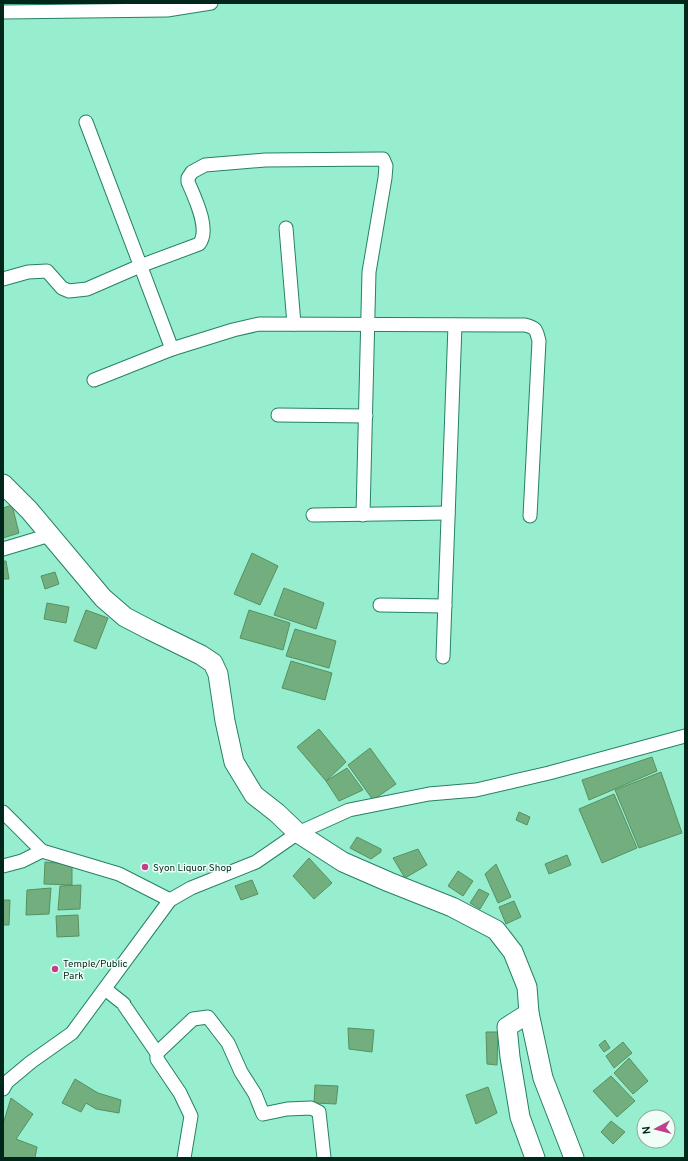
<svg xmlns="http://www.w3.org/2000/svg" width="688" height="1161" font-family="Overpass,sans-serif">
	<rect width="100%" height="100%" fill="#97eecf"/>
	<g fill="#73af7e" stroke="#559161">
		<path d="M 12,505 L 19,533 L 3,538 L 3,508 Z"/>
		<path d="M 252,553 L 278,566 L 260,605 L 234,594 Z"/>
		<path d="M 3,561 L 6,561 L 9,579 L 3,579 Z"/>
		<path d="M 55,572 L 59,584 L 45,589 L 41,576 Z"/>
		<path d="M 284,588 L 324,603 L 316,629 L 274,615 Z"/>
		<path d="M 47,603 L 69,607 L 66,623 L 44,619 Z"/>
		<path d="M 86,610 L 108,618 L 96,649 L 74,641 Z"/>
		<path d="M 249,610 L 290,623 L 283,650 L 240,638 Z"/>
		<path d="M 295,629 L 336,641 L 329,668 L 286,656 Z"/>
		<path d="M 291,661 L 332,673 L 325,700 L 282,688 Z"/>
		<path d="M 319,729 L 346,762 L 326,781 L 297,747 Z"/>
		<path d="M 370,748 L 396,784 L 373,800 L 348,765 Z"/>
		<path d="M 652,757 L 657,771 L 589,800 L 582,780 Z"/>
		<path d="M 347,768 L 363,790 L 339,801 L 326,781 Z"/>
		<path d="M 661,772 L 682,833 L 639,848 L 615,790 Z"/>
		<path d="M 614,794 L 637,848 L 602,863 L 579,809 Z"/>
		<path d="M 519,812 L 530,817 L 527,825 L 516,820 Z"/>
		<path d="M 357,837 L 381,849 L 381,852 L 371,859 L 350,848 Z"/>
		<path d="M 418,849 L 427,865 L 405,878 L 393,858 Z"/>
		<path d="M 567,855 L 571,865 L 549,874 L 545,864 Z"/>
		<path d="M 309,858 L 332,883 L 314,899 L 293,876 Z"/>
		<path d="M 45,862 L 72,864 L 72,885 L 44,884 Z"/>
		<path d="M 496,864 L 511,897 L 498,903 L 485,874 Z"/>
		<path d="M 458,871 L 473,881 L 463,896 L 448,886 Z"/>
		<path d="M 252,880 L 258,894 L 241,900 L 235,886 Z"/>
		<path d="M 81,885 L 80,909 L 58,910 L 60,886 Z"/>
		<path d="M 51,888 L 49,914 L 26,915 L 27,890 Z"/>
		<path d="M 479,889 L 489,894 L 480,909 L 470,903 Z"/>
		<path d="M 3,900 L 10,900 L 9,925 L 3,925 Z"/>
		<path d="M 514,901 L 521,917 L 506,924 L 499,907 Z"/>
		<path d="M 78,915 L 79,936 L 57,937 L 56,916 Z"/>
		<path d="M 348,1028 L 374,1030 L 372,1052 L 349,1049 Z"/>
		<path d="M 486,1032 L 498,1032 L 497,1065 L 487,1064 Z"/>
		<path d="M 605,1040 L 610,1048 L 604,1052 L 599,1045 Z"/>
		<path d="M 623,1042 L 632,1053 L 614,1068 L 606,1056 Z"/>
		<path d="M 629,1058 L 648,1081 L 633,1094 L 614,1073 Z"/>
		<path d="M 611,1076 L 635,1101 L 617,1117 L 593,1091 Z"/>
		<path d="M 75,1079 L 98,1093 L 121,1100 L 119,1113 L 96,1109 L 86,1103 L 81,1112 L 62,1103 Z"/>
		<path d="M 315,1085 L 338,1086 L 336,1104 L 314,1103 Z"/>
		<path d="M 488,1087 L 497,1113 L 476,1124 L 466,1095 Z"/>
		<path d="M 11,1098 L 33,1114 L 16,1139 L 37,1147 L 35,1158 L 3,1158 L 3,1124 Z"/>
		<path d="M 611,1121 L 625,1132 L 613,1144 L 601,1132 Z"/>
	</g>
	<g fill="none" stroke-linecap="round" stroke-linejoin="round">
		<g stroke="#258166" stroke-width="15">
			<g id="street">
				<path d="M 3,12 L 167,10 L 211,3"/>
				<path d="M 86,122 L 172,349"/>
				<path d="M 286,228 L 294,324"/>
				<path d="M 3,279 L 28,272 L 47,271 L 62,288 L 69,291 L 87,289 L 140,266 L 199,244 C 211,230 194,196 188,182 L 188,178 L 192,172 L 205,165 L 265,160 L 383,159 L 386,166 L 385,178 L 369,272 L 363,515"/>
				<path d="M 94,380 L 172,349 L 233,330 L 259,324 L 525,325 C 537,328 536,330 539,341 L 530,516"/>
				<path d="M 278,415 L 366,416"/>
				<path d="M 313,515 L 448,513"/>
				<path d="M 3,549 L 50,535"/>
				<path d="M 380,605 L 445,606"/>
				<path d="M 443,657 L 455,325"/>
				<path d="M 3,812 L 42,851 L 119,874 L 170,900"/>
				<path d="M 3,866 L 22,861 L 42,851"/>
				<path d="M 105,989 L 124,1004 L 124,1005 L 157,1053 L 193,1019 L 208,1017 L 228,1043 L 241,1072 L 255,1094 L 263,1114 L 287,1109 L 311,1108 L 319,1112 L 324,1158"/>
				<path d="M 157,1053 L 157,1059 L 180,1093 L 191,1116 L 184,1158"/>
				<path d="M 3,1089 L 7,1082 L 31,1062 L 72,1033 L 170,900 L 191,888 L 256,862 L 298,833 L 349,810 L 429,794 L 476,790 L 549,773 L 685,736"/>
			</g>
		</g>
		<g stroke="#258166" stroke-width="21">
			<g id="secondary">
				<path d="M 3,484 L 29,510 L 103,598 L 125,617 L 150,630 L 201,655 L 213,663 L 218,674 L 225,721 L 234,762 L 254,795 L 277,813 L 298,833 L 343,862 L 389,882 L 452,907 L 496,930 L 513,952 L 527,987 L 529,1013 L 543,1078 L 569,1145 L 574,1158"/>
				<path d="M 529,1013 L 507,1027 L 510,1057 L 520,1117 L 535,1158"/>
			</g>
		</g>
		<use href="#street" stroke="#fff" stroke-width="13"/>
		<use href="#secondary" stroke="#fff" stroke-width="19"/>
	</g>
	<g fill="#c14089" stroke="#effff8" stroke-width="1.5">
		<circle cx="145" cy="867" r="4"/>
		<circle cx="55" cy="969" r="4"/>
	</g>
	<g text-anchor="middle" stroke-width="3" stroke-linejoin="round" paint-order="stroke">
		<g font-size="10" fill="#01271c" stroke="#effff8" text-anchor="start">
			<text x="153" y="871">Syon Liquor Shop</text>
			<text x="63" y="967">Temple/Public<tspan x="63" dy="12">Park</tspan></text>
		</g>
	</g>
	<rect width="688" height="1161" fill="none" stroke="#01271c" stroke-width="8"/>
	<g transform="translate(656 1129) rotate(263)"><circle r="19" fill="#effff8" stroke="#90a9a0"/>
	<path d="M0-3L7 15L0 10L-7 15Z" fill="#c14089"/>
	<text y="-6" font-size="11" font-weight="bold" text-anchor="middle" fill="#01271c">N</text>
	</g>
</svg>
